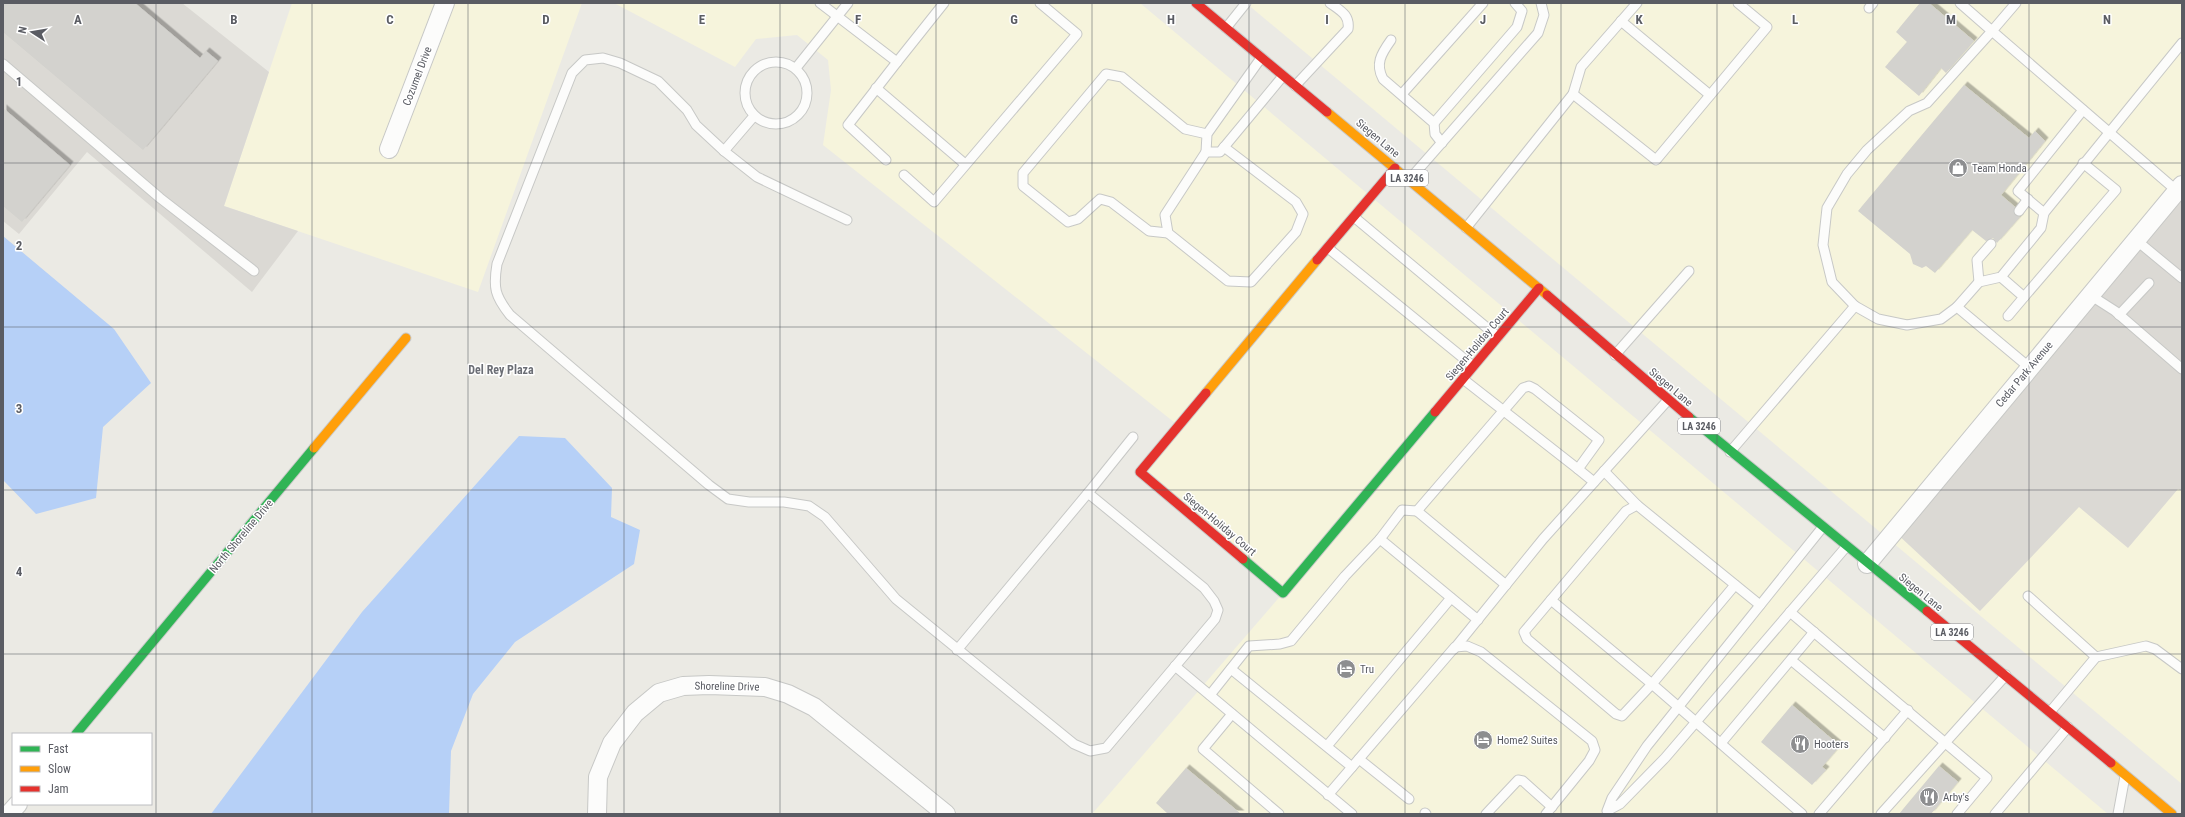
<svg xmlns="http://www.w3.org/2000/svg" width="2185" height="817" font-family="'Roboto Condensed',sans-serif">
	<defs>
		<filter id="shadow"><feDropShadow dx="3.5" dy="-3.5" stdDeviation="0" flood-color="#0004"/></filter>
	</defs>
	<rect width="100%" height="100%" fill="#ebeae4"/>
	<g fill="#f6f4dc">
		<path d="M 292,3 L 582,3 L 478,292 L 224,206 Z"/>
		<path d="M 614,3 L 1140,3 L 2108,814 L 1092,814 L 1283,593 L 1140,472 L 1179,426 L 823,145 L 831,90 L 828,60 L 797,35 L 756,39 L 735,67 Z"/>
		<path d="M 1246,3 L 2182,3 L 2182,784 Z"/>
	</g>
	<g fill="#dbd9d4">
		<path d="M 3,3 L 182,3 L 269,72 L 224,206 L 298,231 L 252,292 L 87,152 L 19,234 L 3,221 Z"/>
		<path d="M 2182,189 L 2182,491 L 2178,489 L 2128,548 L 2079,507 L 1980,611 L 1895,532 Z"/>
	</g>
	<g fill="#b6d0f7">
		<path d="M 3,236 L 114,329 L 151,383 L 103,427 L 96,498 L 36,514 L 3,480 Z"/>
		<path d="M 519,436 L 565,438 L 612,488 L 611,517 L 640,530 L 634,564 L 515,642 L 473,694 L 451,751 L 449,814 L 211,814 L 362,612 Z"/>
	</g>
	<g fill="#d3d2ce" filter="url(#shadow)">
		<path d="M 3,3 L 135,3 L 200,58 L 206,51 L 218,61 L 143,150 L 3,32 Z"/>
		<path d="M 1920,3 L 1929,3 L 1974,41 L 1946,73 L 1941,68 L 1919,96 L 1885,67 L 1907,42 L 1896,32 Z"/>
		<path d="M 1964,85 L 2029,138 L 2035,131 L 2045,141 L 2001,195 L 2015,207 L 2014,214 L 2020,217 L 1997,243 L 1993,238 L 1986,241 L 1972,230 L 1935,273 L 1926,266 L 1922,268 L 1913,264 L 1910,254 L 1858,211 Z"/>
		<path d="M 3,108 L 70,165 L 22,222 L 3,206 Z"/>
		<path d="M 1792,705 L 1840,746 L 1822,767 L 1826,770 L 1812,785 L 1761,742 Z"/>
		<path d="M 1939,766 L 1958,782 L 1931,814 L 1899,814 Z"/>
		<path d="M 1186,768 L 1241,814 L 1168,814 L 1156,803 Z"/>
	</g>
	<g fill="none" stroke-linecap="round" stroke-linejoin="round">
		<g stroke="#c7c8c6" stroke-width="11">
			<g id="lane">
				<path d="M 820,3 L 897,62 L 848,125 L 886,160"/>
				<path d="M 1960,3 L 1992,31 L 2016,3"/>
				<path d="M 1869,8 L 1873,3"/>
				<path d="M 1621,21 L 1710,95"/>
				<path d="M 1226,28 L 1246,3"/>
				<path d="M 1391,40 C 1381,54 1375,64 1383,79 L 1434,123 L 1435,134 L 1442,143"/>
				<path d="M 1261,58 L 1207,134 L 1206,152 L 1220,152 L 1283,76"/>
				<circle cx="776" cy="93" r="31"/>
				<path d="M 897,62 L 944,3"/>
				<path d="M 3,64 L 160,198 L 254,271"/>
				<path d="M 796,68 L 848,3"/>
				<path d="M 1295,86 L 1348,29 C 1350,15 1341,11 1330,3"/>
				<path d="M 876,88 L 965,164"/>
				<path d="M 1402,94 L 1483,3"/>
				<path d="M 1573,94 L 1656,160 L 1767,27 L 1738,3"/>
				<path d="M 2083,110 L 2018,191 L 2044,213 L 2182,43"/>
				<path d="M 754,116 L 724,151 L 696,125 L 687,110 L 658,81 L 620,63 L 603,58 L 585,60 L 572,73 L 497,264 C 493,288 495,296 510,315 L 709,485 L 728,499 L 749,502 L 784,502 L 809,506 L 825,517 L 896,599 L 1074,744 L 1090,751 L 1106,748 L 1215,619 L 1218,610 L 1214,601 L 1204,588 L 1088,493 L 957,650"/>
				<path d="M 1434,123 L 1517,27 L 1522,11 L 1515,3"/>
				<path d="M 724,151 L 757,177 L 847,220"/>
				<path d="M 1206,152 L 1165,215 L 1168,233 L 1228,281 L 1251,282 L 1296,232 L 1303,214 L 1296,202 L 1224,147"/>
				<path d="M 904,175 L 934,202 L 1077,34 L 1040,3"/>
				<path d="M 1409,180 L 1538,33 L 1544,15 L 1541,3"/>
				<path d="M 2019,211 L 2028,199"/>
				<path d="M 1354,217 L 1498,337"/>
				<path d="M 1466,228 L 1573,94 L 1581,67 L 1637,3"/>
				<path d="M 1168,233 L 1149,231 L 1111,202 L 1100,199 L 1078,219 L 1068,222 L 1023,186 L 1023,173 L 1106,74 L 1122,77 L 1185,129 L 1207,134"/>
				<path d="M 2136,240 L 2182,278"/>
				<path d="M 1328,248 L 1473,366"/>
				<path d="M 2001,277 L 2024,297 L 2008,316"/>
				<path d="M 1979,282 L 1977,260 L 1991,244"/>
				<path d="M 2090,295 L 2115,311 L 2182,369"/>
				<path d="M 2024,297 L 2116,190 L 2083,163"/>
				<path d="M 1855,306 L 1878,319 L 1907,325 L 1941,319 L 1957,307 L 2030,368"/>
				<path d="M 1957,307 L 1979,282 L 2001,277 L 2041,228 L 2044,213"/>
				<path d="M 2119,315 L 2149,283"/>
				<path d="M 1615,355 L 1689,271"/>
				<path d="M 1463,379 L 1578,469"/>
				<path d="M 1730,452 L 1855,306 L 1832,282 L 1823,245 L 1827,208 L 1847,174 L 1867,150 L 1909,111 L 1927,103 L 1992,31 L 2177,191"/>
				<path d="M 1604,471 L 1637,505"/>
				<path d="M 1088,493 L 1133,437"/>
				<path d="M 1822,528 L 1647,746 L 1612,798 L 1607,811 L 1620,804 L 1665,758 L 1846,547"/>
				<path d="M 1380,539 L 1402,510 L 1417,511"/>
				<path d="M 1506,585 L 1417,511 L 1523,388 L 1529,386 L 1535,389 L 1599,440 L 1578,469 L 1594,482"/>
				<path d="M 2028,596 L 2096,657"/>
				<path d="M 1551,600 L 1652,684 L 1735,585"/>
				<path d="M 1760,605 L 1637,505 L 1626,511 L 1524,632 L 1527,639 L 1616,714 L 1622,716 L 1652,684 L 1802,814"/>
				<path d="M 1790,612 L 1987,778 L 1957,814"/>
				<path d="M 1454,649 L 1543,539 L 1668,400"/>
				<path d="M 1791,660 L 1885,738"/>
				<path d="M 1175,666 L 1352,814"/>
				<path d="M 1231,669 L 1352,767"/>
				<path d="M 1210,695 L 1249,646 L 1280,644 L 1291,641 L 1345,576 L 1380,539 L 1478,620"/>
				<path d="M 2050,712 L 2096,657 L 2146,646 L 2155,649 L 2182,669"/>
				<path d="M 1232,714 L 1203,749 L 1279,814"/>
				<path d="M 1721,743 L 1814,632"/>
				<path d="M 1327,746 L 1451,598"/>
				<path d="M 1359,759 L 1409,799"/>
				<path d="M 1328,795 L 1455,647 L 1467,646 L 1481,652 L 1592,741 L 1595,750 L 1589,761 L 1546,814"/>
				<path d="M 1425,813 L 1426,814"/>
				<path d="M 1486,814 L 1518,780 L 1523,781 L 1552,807"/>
				<path d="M 1819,814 L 1908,710"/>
				<path d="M 1881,814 L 2006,675"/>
				<path d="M 1995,814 L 2068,727"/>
				<path d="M 2118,814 L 2125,776"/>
			</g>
		</g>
		<g stroke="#c7c8c6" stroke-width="20">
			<g id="street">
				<path d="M 389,149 L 445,3"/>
				<path d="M 1867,564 L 2182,185"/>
				<path d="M 9,814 L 18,804"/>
				<path d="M 597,814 L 598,777 L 612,743 L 635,713 L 659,693 L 683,686 L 709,685 L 765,687 L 788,694 L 814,707 L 946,814"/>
			</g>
		</g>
		<g stroke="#c9c9c9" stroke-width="11">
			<g id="fast">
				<path d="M 1689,417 L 1927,611"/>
				<path d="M 1243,559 L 1283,593 L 1435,412"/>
				<path d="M 76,734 L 314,448"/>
			</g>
		</g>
		<g stroke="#c9c9c9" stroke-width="11">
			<g id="slow">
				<path d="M 1327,112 L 1547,295"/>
				<path d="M 1206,393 L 1317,260"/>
				<path d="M 314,448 L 406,338"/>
				<path d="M 2111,763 L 2172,814"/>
			</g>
		</g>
		<g stroke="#c9c9c9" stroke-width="11">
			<g id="jam">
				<path d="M 1196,3 L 1327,112"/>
				<path d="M 1317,260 L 1395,168"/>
				<path d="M 1547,295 L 1689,417"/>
				<path d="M 1206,393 L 1140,472 L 1243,559"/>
				<path d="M 1435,412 L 1539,288"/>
				<path d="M 1927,611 L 2111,763"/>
			</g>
		</g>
		<use href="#lane" stroke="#fcfcfb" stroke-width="9"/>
		<use href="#street" stroke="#fcfcfb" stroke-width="18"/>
		<use href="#fast" stroke="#30b455" stroke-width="9"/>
		<use href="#slow" stroke="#ff9f0a" stroke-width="9"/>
		<use href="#jam" stroke="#e5322d" stroke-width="9"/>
	</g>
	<path fill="none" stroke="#5a5c63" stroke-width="1" stroke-opacity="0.55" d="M 156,3 L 156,814M 312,3 L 312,814M 468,3 L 468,814M 624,3 L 624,814M 780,3 L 780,814M 936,3 L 936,814M 1092,3 L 1092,814M 1249,3 L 1249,814M 1405,3 L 1405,814M 1561,3 L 1561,814M 1717,3 L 1717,814M 1873,3 L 1873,814M 2029,3 L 2029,814M 3,163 L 2182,163M 3,327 L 2182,327M 3,490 L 2182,490M 3,654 L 2182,654"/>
	<defs>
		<g id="shop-disc" transform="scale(1)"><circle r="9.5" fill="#8d8e90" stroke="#fff"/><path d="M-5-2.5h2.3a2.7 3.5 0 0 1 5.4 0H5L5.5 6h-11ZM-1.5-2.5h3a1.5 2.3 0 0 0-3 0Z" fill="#fff"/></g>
		<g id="hotel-disc" transform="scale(1)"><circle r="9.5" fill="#8d8e90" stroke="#fff"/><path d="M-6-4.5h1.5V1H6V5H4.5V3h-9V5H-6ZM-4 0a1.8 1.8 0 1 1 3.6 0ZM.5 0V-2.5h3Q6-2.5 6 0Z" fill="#fff"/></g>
		<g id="restaurant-disc" transform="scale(1)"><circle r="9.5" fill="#8d8e90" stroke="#fff"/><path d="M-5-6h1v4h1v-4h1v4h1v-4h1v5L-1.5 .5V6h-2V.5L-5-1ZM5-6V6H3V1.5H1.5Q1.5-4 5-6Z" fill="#fff"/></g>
	</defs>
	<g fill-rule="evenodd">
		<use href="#shop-disc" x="1958" y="168"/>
		<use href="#hotel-disc" x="1346" y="669"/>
		<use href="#hotel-disc" x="1483" y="740"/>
		<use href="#restaurant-disc" x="1800" y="744"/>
		<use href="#restaurant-disc" x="1929" y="797"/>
	</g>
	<g text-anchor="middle" stroke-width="3" stroke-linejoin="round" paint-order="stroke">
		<g fill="#fff" stroke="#8c8d92" stroke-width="1">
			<rect x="1386" y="170" width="42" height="16" rx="3"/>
			<rect x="1678" y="418" width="42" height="16" rx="3"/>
			<rect x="1931" y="624" width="42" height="16" rx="3"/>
		</g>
		<g font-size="10" font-weight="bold" fill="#5a5c63">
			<text x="1407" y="182">LA 3246</text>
			<text x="1699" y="430">LA 3246</text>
			<text x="1952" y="636">LA 3246</text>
		</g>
		<g font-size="11" fill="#5a5c63" stroke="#fff">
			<text transform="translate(417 76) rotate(-69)" y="4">Cozumel Drive</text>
			<text transform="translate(1378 138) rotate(40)" y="4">Siegen Lane</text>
			<text transform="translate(1477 344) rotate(-50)" y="4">Siegen-Holiday Court</text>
			<text transform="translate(2024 374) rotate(-50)" y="4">Cedar Park Avenue</text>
			<text transform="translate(1671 387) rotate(40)" y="4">Siegen Lane</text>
			<text transform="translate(1220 524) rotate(40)" y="4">Siegen-Holiday Court</text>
			<text transform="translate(241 536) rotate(-50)" y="4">North Shoreline Drive</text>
			<text transform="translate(1921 592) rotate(39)" y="4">Siegen Lane</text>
			<text transform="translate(727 686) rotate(1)" y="4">Shoreline Drive</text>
		</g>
		<g font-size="11" fill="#5a5c63" stroke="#fff" text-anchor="start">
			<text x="1972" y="172">Team Honda</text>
			<text x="1360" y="673">Tru</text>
			<text x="1497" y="744">Home2 Suites</text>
			<text x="1814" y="748">Hooters</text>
			<text x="1943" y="801">Arby's</text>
		</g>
		<g font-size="12" font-weight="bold" fill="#6b6e75" stroke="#fff">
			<text x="501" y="374">Del Rey Plaza</text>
		</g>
	</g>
	<g font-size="13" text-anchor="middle" font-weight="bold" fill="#5a5c63" stroke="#fff" stroke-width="3" stroke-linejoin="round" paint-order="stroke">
		<text x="78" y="24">A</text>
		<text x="234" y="24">B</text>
		<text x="390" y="24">C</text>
		<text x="546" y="24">D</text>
		<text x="702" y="24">E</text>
		<text x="858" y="24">F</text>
		<text x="1014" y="24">G</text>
		<text x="1171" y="24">H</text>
		<text x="1327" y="24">I</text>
		<text x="1483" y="24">J</text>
		<text x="1639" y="24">K</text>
		<text x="1795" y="24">L</text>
		<text x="1951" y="24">M</text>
		<text x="2107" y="24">N</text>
		<text x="19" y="86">1</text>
		<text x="19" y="250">2</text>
		<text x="19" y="413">3</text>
		<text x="19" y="576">4</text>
	</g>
	<rect width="2185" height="817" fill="none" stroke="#5a5c63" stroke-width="8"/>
	<rect x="12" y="733" width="140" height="72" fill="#ffffff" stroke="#bdbec1"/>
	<rect x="20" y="746" width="20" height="6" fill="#30b455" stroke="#bdbec1"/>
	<text x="48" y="753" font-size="12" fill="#5a5c63">Fast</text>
	<rect x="20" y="766" width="20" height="6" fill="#ff9f0a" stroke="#bdbec1"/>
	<text x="48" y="773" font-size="12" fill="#5a5c63">Slow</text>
	<rect x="20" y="786" width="20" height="6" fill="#e5322d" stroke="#bdbec1"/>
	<text x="48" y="793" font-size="12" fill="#5a5c63">Jam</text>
	<g transform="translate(32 32) rotate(282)" stroke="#ffffff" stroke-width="3" paint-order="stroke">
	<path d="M0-3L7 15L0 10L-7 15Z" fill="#5a5c63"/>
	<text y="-6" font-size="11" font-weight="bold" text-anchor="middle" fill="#5a5c63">N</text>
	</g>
</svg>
